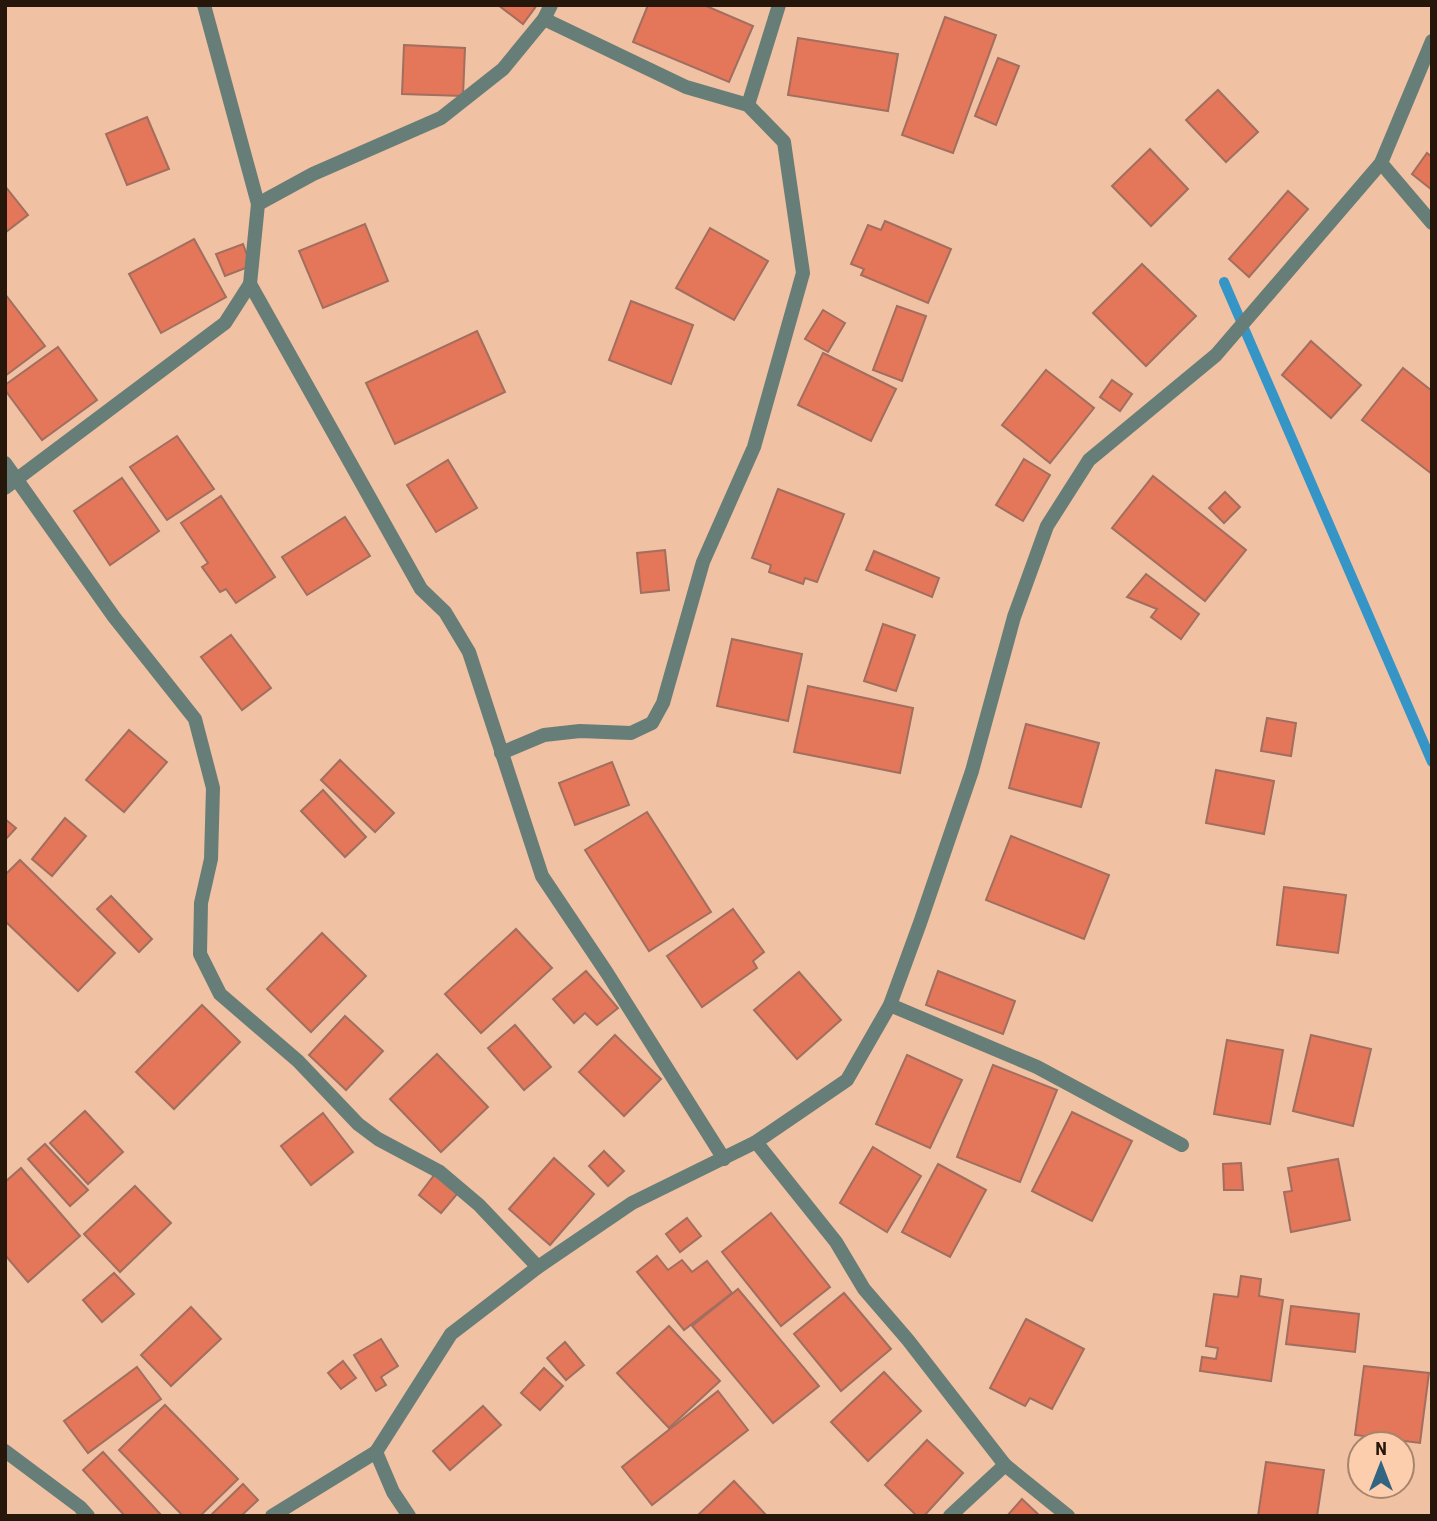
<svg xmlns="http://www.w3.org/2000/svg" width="1437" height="1521" font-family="'Roboto Condensed',sans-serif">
	<rect width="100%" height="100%" fill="#f0c1a2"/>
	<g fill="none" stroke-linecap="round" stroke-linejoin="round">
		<path stroke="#3595c7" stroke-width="10" d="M 1224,282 L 1432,762"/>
	</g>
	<g fill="#e47659" stroke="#a16e60" stroke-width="2">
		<path d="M 498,5 L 537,5 L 523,24 Z"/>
		<path d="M 648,5 L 704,5 L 753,26 L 729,82 L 633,42 Z"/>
		<path d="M 945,17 L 996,35 L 953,153 L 902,135 Z"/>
		<path d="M 798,38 L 898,54 L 888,111 L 788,95 Z"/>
		<path d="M 404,45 L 465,48 L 463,96 L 402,94 Z"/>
		<path d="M 998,58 L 1019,66 L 996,125 L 975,116 Z"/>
		<path d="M 1218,90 L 1258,132 L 1226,162 L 1186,120 Z"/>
		<path d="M 147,117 L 169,169 L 127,185 L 106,134 Z"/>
		<path d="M 1150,149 L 1188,189 L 1151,226 L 1112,186 Z"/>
		<path d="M 1427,153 L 1432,157 L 1432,190 L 1412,174 Z"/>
		<path d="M 5,186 L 28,215 L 6,232 L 5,232 Z"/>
		<path d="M 1288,191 L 1308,209 L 1249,277 L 1229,259 Z"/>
		<path d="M 885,221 L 951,249 L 928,303 L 861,275 L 864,269 L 851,264 L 868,225 L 881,230 Z"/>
		<path d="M 365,224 L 388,281 L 323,308 L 299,251 Z"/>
		<path d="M 710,228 L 768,261 L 734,320 L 676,288 Z"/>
		<path d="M 194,239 L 226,297 L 161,333 L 129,274 Z"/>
		<path d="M 243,244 L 251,266 L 225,276 L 216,254 Z"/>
		<path d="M 1142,264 L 1196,316 L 1146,366 L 1093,313 Z"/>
		<path d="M 5,294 L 45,346 L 5,376 Z"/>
		<path d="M 631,301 L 693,325 L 671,384 L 609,360 Z"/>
		<path d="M 897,306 L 926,316 L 902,381 L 873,370 Z"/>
		<path d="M 823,310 L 845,323 L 828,352 L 805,339 Z"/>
		<path d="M 477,331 L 505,392 L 395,444 L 366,383 Z"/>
		<path d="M 1311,341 L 1361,385 L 1331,418 L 1282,375 Z"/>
		<path d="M 58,347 L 97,400 L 42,440 L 5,390 L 5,385 Z"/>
		<path d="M 823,353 L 896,389 L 871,441 L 798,405 Z"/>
		<path d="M 1403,368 L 1432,391 L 1432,474 L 1362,420 Z"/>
		<path d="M 1046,370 L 1094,408 L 1050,463 L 1002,425 Z"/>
		<path d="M 1112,380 L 1132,394 L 1120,411 L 1100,397 Z"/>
		<path d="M 177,436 L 214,489 L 167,520 L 130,467 Z"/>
		<path d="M 1024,459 L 1050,475 L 1023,521 L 996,505 Z"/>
		<path d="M 448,460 L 477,508 L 436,532 L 407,485 Z"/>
		<path d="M 1153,476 L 1246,550 L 1205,601 L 1112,528 Z"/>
		<path d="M 122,478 L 159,531 L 110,565 L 74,511 Z"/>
		<path d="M 778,489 L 844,514 L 817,582 L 805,578 L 803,584 L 769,572 L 771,565 L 752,558 Z"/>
		<path d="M 1225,492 L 1240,507 L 1224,523 L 1209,508 Z"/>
		<path d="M 221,496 L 275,577 L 236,603 L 226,589 L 220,592 L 202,567 L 208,563 L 181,523 Z"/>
		<path d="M 345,517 L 370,556 L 307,595 L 282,557 Z"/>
		<path d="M 665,550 L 669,590 L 641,593 L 637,553 Z"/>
		<path d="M 874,551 L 939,578 L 932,597 L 866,570 Z"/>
		<path d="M 1146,574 L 1199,614 L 1181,639 L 1151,617 L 1157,609 L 1127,597 Z"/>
		<path d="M 883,624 L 915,635 L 896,691 L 864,681 Z"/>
		<path d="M 231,635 L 271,688 L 242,710 L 201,657 Z"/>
		<path d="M 732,639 L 802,654 L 788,721 L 717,706 Z"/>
		<path d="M 808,686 L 913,708 L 900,773 L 794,752 Z"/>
		<path d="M 1267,718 L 1296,723 L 1291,756 L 1261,751 Z"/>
		<path d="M 1026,724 L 1099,743 L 1081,807 L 1009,788 Z"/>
		<path d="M 129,730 L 167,762 L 124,812 L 86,780 Z"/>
		<path d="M 340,760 L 394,813 L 375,832 L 321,780 Z"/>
		<path d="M 612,762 L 629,805 L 575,825 L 559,783 Z"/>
		<path d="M 1216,770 L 1274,781 L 1264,834 L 1206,823 Z"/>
		<path d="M 323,790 L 366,837 L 345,857 L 301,811 Z"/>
		<path d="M 647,812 L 711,912 L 649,951 L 585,850 Z"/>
		<path d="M 65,818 L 86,836 L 52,876 L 32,859 Z"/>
		<path d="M 5,819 L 16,828 L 5,840 Z"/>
		<path d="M 1011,836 L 1109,875 L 1084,939 L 986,900 Z"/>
		<path d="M 20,860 L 115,953 L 78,991 L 5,921 L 5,875 Z"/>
		<path d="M 1284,887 L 1346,895 L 1338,953 L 1277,945 Z"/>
		<path d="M 111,896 L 152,939 L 139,952 L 97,909 Z"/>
		<path d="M 733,909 L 764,952 L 753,961 L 757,968 L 702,1007 L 667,956 Z"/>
		<path d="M 516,929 L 552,968 L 481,1033 L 445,994 Z"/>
		<path d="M 322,933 L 366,976 L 311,1032 L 267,989 Z"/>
		<path d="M 586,971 L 618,1008 L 597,1025 L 585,1013 L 574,1023 L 553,999 Z"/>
		<path d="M 938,971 L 1015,1001 L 1003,1034 L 926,1005 Z"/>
		<path d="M 799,972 L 841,1020 L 797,1059 L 754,1010 Z"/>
		<path d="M 202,1005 L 240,1042 L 174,1109 L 136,1072 Z"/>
		<path d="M 345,1016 L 383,1051 L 346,1090 L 309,1055 Z"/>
		<path d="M 515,1025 L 551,1067 L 524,1090 L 488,1048 Z"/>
		<path d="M 615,1035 L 661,1079 L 624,1116 L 579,1072 Z"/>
		<path d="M 1311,1035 L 1371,1049 L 1353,1126 L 1293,1111 Z"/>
		<path d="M 1227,1040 L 1283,1050 L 1270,1124 L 1214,1114 Z"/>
		<path d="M 437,1054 L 488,1107 L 441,1152 L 390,1099 Z"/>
		<path d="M 907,1055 L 962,1080 L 930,1148 L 876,1124 Z"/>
		<path d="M 993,1065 L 1057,1090 L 1020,1182 L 957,1157 Z"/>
		<path d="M 85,1111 L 123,1152 L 88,1184 L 50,1143 Z"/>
		<path d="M 1072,1112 L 1132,1141 L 1092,1221 L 1032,1191 Z"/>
		<path d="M 323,1113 L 353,1152 L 311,1185 L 281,1146 Z"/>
		<path d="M 45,1144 L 88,1190 L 70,1206 L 28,1159 Z"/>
		<path d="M 873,1147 L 921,1176 L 887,1232 L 840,1203 Z"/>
		<path d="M 604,1151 L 624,1171 L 608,1186 L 589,1166 Z"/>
		<path d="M 554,1158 L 594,1194 L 550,1245 L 509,1209 Z"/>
		<path d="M 1338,1159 L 1350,1220 L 1291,1232 L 1284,1192 L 1292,1191 L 1288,1168 Z"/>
		<path d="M 1241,1163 L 1243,1190 L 1224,1190 L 1223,1164 Z"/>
		<path d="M 938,1164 L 986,1190 L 950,1257 L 902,1232 Z"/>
		<path d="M 21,1168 L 80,1236 L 28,1282 L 5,1255 L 5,1182 Z"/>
		<path d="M 435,1174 L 458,1193 L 441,1213 L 419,1195 Z"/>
		<path d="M 135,1186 L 171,1223 L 120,1272 L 84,1234 Z"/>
		<path d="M 771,1213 L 830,1287 L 781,1326 L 722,1252 Z"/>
		<path d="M 687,1218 L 701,1236 L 680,1252 L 666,1234 Z"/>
		<path d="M 657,1256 L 668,1270 L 682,1260 L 692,1272 L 707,1261 L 732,1293 L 684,1330 L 637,1272 Z"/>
		<path d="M 114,1273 L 134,1294 L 102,1322 L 83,1300 Z"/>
		<path d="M 1241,1276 L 1261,1279 L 1259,1296 L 1283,1300 L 1271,1381 L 1200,1371 L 1202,1357 L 1216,1359 L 1218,1348 L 1206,1346 L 1214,1294 L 1238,1297 Z"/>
		<path d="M 738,1289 L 819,1386 L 773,1423 L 692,1326 Z"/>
		<path d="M 844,1293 L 891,1349 L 841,1391 L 794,1334 Z"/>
		<path d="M 1291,1306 L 1359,1314 L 1355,1352 L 1286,1344 Z"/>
		<path d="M 191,1307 L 221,1339 L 171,1386 L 141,1355 Z"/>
		<path d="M 1026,1319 L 1084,1349 L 1052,1409 L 1030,1398 L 1025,1406 L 990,1388 Z"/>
		<path d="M 669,1326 L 720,1381 L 669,1428 L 617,1373 Z"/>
		<path d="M 381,1339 L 398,1366 L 381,1377 L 386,1385 L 376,1391 L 354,1355 Z"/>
		<path d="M 565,1342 L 584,1365 L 566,1380 L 547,1358 Z"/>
		<path d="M 343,1361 L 356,1378 L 341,1389 L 328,1373 Z"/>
		<path d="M 1364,1366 L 1429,1373 L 1420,1443 L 1355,1435 Z"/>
		<path d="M 137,1367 L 161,1399 L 88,1453 L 64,1421 Z"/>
		<path d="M 544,1368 L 563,1386 L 540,1410 L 521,1393 Z"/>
		<path d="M 884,1372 L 921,1411 L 868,1461 L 831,1422 Z"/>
		<path d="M 718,1391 L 748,1430 L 652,1505 L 622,1467 Z"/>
		<path d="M 165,1405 L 238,1479 L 200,1516 L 183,1516 L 119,1450 Z"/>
		<path d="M 483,1406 L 501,1425 L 450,1470 L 433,1451 Z"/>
		<path d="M 927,1440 L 963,1473 L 924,1516 L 917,1516 L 885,1485 Z"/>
		<path d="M 103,1452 L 162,1516 L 125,1516 L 83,1470 Z"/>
		<path d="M 1266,1462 L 1324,1470 L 1317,1516 L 1258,1516 Z"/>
		<path d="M 734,1481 L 767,1516 L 697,1516 Z"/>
		<path d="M 243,1484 L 258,1500 L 241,1516 L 210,1516 Z"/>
		<path d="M 1022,1499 L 1040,1516 L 1007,1516 Z"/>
	</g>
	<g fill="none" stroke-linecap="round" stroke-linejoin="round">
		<g stroke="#667e77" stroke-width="14">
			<path d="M 204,5 L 258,204"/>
			<path d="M 748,105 L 779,5"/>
			<path d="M 1381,163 L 1432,223"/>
			<path d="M 250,284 L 421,589 L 445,612 L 469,652 L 542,876 L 607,973 L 724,1159"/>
			<path d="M 5,463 L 114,617 L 195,719 L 213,788 L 211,859 L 201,903 L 200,954 L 220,994 L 298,1061 L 358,1124 L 378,1139 L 440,1172 L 479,1205 L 538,1267"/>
			<path d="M 5,488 L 225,323 L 250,284 L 258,204 L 313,174 L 441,118 L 503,69 L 544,19 L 551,5"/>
			<path d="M 501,753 L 544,735 L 580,731 L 631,733 L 652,723 L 663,703 L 703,562 L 754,447 L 803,273 L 784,142 L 748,105 L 686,87 L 544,19"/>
			<path d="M 890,1005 L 1037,1067 L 1182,1145"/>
			<path d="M 756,1142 L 836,1242 L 864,1289 L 908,1340 L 1005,1465 L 1068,1516"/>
			<path d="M 5,1451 L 80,1507 L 88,1516"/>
			<path d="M 272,1516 L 376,1452"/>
			<path d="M 409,1516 L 393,1492 L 376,1452 L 451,1334 L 538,1267 L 632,1203 L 756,1142 L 847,1080 L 890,1005 L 920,923 L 972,771 L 1014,617 L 1047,526 L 1089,460 L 1216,355 L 1381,163 L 1432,41"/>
			<path d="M 950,1516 L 1005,1465"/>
		</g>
	</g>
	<rect width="1437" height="1521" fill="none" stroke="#27160a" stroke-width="14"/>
	<g transform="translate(1381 1465)"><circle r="33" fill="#fdceae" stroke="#a7846c" stroke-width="2"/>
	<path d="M0-5L12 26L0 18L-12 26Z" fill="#326582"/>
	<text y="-10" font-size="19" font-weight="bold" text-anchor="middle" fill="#27160a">N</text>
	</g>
</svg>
